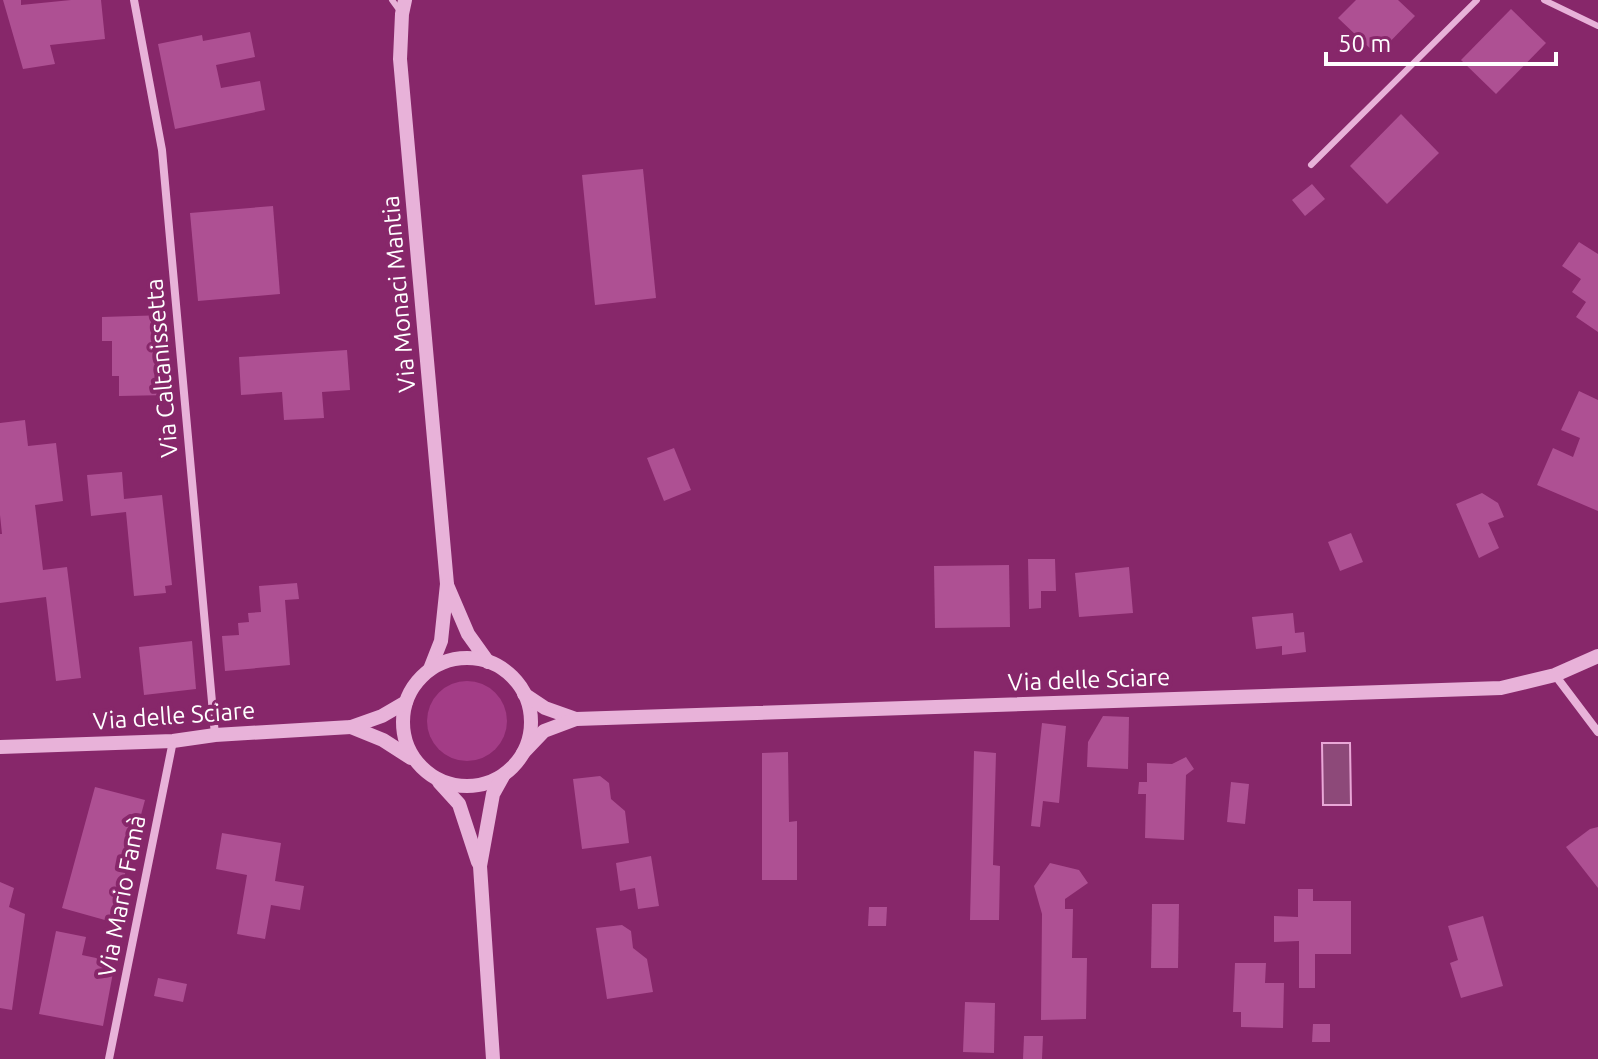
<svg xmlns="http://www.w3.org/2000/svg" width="1598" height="1059" font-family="Ubuntu,sans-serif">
	<rect width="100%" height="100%" fill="#87276a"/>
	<circle fill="#a33c86" cx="467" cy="721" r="40"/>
	<path fill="#8d4979" stroke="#e9a7d7" stroke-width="2" d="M 1322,743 L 1350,743 L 1351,805 L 1323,805 Z"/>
	<g fill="#ae5093">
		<path d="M 3,0 L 21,0 L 21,5 L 71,0 L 101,0 L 105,39 L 50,45 L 55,64 L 23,69 Z"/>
		<path d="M 1356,0 L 1398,0 L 1415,16 L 1377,55 L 1338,18 Z"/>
		<path d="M 1511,9 L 1546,43 L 1496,94 L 1461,60 Z"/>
		<path d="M 250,32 L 255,57 L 216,65 L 221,88 L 260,81 L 265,110 L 175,129 L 158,44 L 202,35 L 203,41 Z"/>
		<path d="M 1401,114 L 1439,153 L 1387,204 L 1350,166 Z"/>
		<path d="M 643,169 L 656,298 L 595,305 L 582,175 Z"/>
		<path d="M 1312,184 L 1325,199 L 1305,216 L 1292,200 Z"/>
		<path d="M 273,206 L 280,294 L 198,301 L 190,213 Z"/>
		<path d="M 1579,242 L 1598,254 L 1598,332 L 1576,317 L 1586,302 L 1572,292 L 1581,279 L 1562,266 Z"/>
		<path d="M 167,315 L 168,395 L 119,396 L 119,376 L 112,376 L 112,341 L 102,341 L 102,317 Z"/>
		<path d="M 347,350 L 350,390 L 322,392 L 324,418 L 284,420 L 282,392 L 241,395 L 239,357 Z"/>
		<path d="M 1579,391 L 1598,400 L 1598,511 L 1537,485 L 1553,448 L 1573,457 L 1580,438 L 1561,430 Z"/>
		<path d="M 25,420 L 28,446 L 56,443 L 63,501 L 35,505 L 43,570 L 67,567 L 81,678 L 56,681 L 46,597 L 0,603 L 0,534 L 2,534 L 0,515 L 0,423 Z"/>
		<path d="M 674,448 L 691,490 L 664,501 L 647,458 Z"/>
		<path d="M 122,472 L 124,499 L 162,495 L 172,585 L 165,586 L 166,593 L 134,596 L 126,512 L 91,516 L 87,475 Z"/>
		<path d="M 1482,493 L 1498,503 L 1504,517 L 1488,523 L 1499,548 L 1479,558 L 1456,504 Z"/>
		<path d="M 1351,533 L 1363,562 L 1340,571 L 1328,542 Z"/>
		<path d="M 1028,559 L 1055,559 L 1056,591 L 1041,591 L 1041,608 L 1029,609 Z"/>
		<path d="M 1009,565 L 1010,627 L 935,628 L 934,566 Z"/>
		<path d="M 1129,567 L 1133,613 L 1079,617 L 1075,573 Z"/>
		<path d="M 297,583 L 299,599 L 285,600 L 290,665 L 225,671 L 222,636 L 239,635 L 238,623 L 249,622 L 248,613 L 261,612 L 259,586 Z"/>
		<path d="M 1293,613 L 1295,633 L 1304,632 L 1306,652 L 1282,655 L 1282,646 L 1256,649 L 1252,617 Z"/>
		<path d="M 192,641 L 196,689 L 144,695 L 139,647 Z"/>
		<path d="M 1103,716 L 1129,717 L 1128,769 L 1087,767 L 1088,742 Z"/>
		<path d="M 1042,723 L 1066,726 L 1059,803 L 1043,801 L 1040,827 L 1031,826 Z"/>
		<path d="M 974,751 L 996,753 L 993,865 L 1000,866 L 999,920 L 970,920 Z"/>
		<path d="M 788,752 L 789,822 L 797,821 L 797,880 L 762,880 L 762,753 Z"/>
		<path d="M 1186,757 L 1194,769 L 1186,775 L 1184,840 L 1145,838 L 1146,794 L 1138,794 L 1139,782 L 1147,782 L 1147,763 L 1172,764 Z"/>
		<path d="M 600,776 L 609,783 L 611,799 L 625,811 L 629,843 L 582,849 L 573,779 Z"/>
		<path d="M 1231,782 L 1249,784 L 1245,824 L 1227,822 Z"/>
		<path d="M 95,787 L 145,800 L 112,922 L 62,908 Z"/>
		<path d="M 1598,827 L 1598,888 L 1566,847 L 1590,829 Z"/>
		<path d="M 222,833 L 281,843 L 275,881 L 304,886 L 300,910 L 271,905 L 265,939 L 237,934 L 247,875 L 216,869 Z"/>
		<path d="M 651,856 L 659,906 L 638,909 L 635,888 L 620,891 L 616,863 Z"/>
		<path d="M 1050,863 L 1079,870 L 1088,883 L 1065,899 L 1065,909 L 1073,909 L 1072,958 L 1087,958 L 1086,1019 L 1041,1020 L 1042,914 L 1034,886 Z"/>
		<path d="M 0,882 L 14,888 L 9,907 L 25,914 L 12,1010 L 0,1008 Z"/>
		<path d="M 1298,889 L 1313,889 L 1313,901 L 1351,901 L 1351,954 L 1315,954 L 1315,988 L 1299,988 L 1299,941 L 1274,942 L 1274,916 L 1298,917 Z"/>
		<path d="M 1152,904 L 1179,904 L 1178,968 L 1151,968 Z"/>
		<path d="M 869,907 L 887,907 L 886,926 L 868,926 Z"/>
		<path d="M 1483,916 L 1503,986 L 1461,998 L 1450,963 L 1458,960 L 1448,926 Z"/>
		<path d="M 622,925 L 631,931 L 633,948 L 647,959 L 653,992 L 607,999 L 596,928 Z"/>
		<path d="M 56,931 L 86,937 L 82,955 L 115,962 L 103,1026 L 39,1014 Z"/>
		<path d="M 1235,963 L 1266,963 L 1265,983 L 1284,983 L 1283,1028 L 1241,1027 L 1241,1012 L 1233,1012 Z"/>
		<path d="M 158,978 L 187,984 L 183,1002 L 154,996 Z"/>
		<path d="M 965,1002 L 995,1003 L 994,1053 L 963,1052 Z"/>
		<path d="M 1313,1024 L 1330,1024 L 1330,1042 L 1312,1042 Z"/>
		<path d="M 1024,1036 L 1043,1036 L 1042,1059 L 1023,1059 Z"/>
	</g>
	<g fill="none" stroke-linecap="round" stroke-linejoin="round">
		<g stroke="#e8b2d9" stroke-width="6">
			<path d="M 392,0 L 400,11"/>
			<path d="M 1544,0 L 1598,26"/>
			<path d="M 1311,165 L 1477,0"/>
		</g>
		<g stroke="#e8b2d9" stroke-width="8">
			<path d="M 134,0 L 162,150 L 215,735"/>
			<path d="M 1555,675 L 1598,732"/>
			<path d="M 109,1059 L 173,741"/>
		</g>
		<g stroke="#e8b2d9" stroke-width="14">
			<path d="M 405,0 L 402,14 L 400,59 L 447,584 L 441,641 L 430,669"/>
			<path d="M 447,585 L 468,634 L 488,662"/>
			<circle cx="467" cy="722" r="64"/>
			<path d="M 524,694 L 545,708 L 576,719"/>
			<path d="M 351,727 L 383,740 L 411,758"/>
			<path d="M 0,747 L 173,741 L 215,735 L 351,727 L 382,716 L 406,702"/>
			<path d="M 523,753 L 544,731 L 576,719 L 1501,688 L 1555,675 L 1598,656"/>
			<path d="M 439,782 L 459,804 L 478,862"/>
			<path d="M 493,1059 L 480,866 L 493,794 L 503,776"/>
		</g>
	</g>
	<g text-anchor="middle" stroke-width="8" stroke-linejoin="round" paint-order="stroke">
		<g font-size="24" fill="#fff" stroke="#87276a">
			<text transform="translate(399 294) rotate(-95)" y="8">Via Monaci Mantia</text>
			<text transform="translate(162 368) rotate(-95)" y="8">Via Caltanissetta</text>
			<text transform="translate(1089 680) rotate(-2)" y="8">Via delle Sciare</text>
			<text transform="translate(174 716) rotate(-4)" y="8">Via delle Sciare</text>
			<text transform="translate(122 896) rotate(-79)" y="8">Via Mario Famà</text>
		</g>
	</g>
	<path d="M1326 52v12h230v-12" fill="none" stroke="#ffffff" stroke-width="4"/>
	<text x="1338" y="52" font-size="24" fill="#ffffff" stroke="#87276a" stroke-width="6" paint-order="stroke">50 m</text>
</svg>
